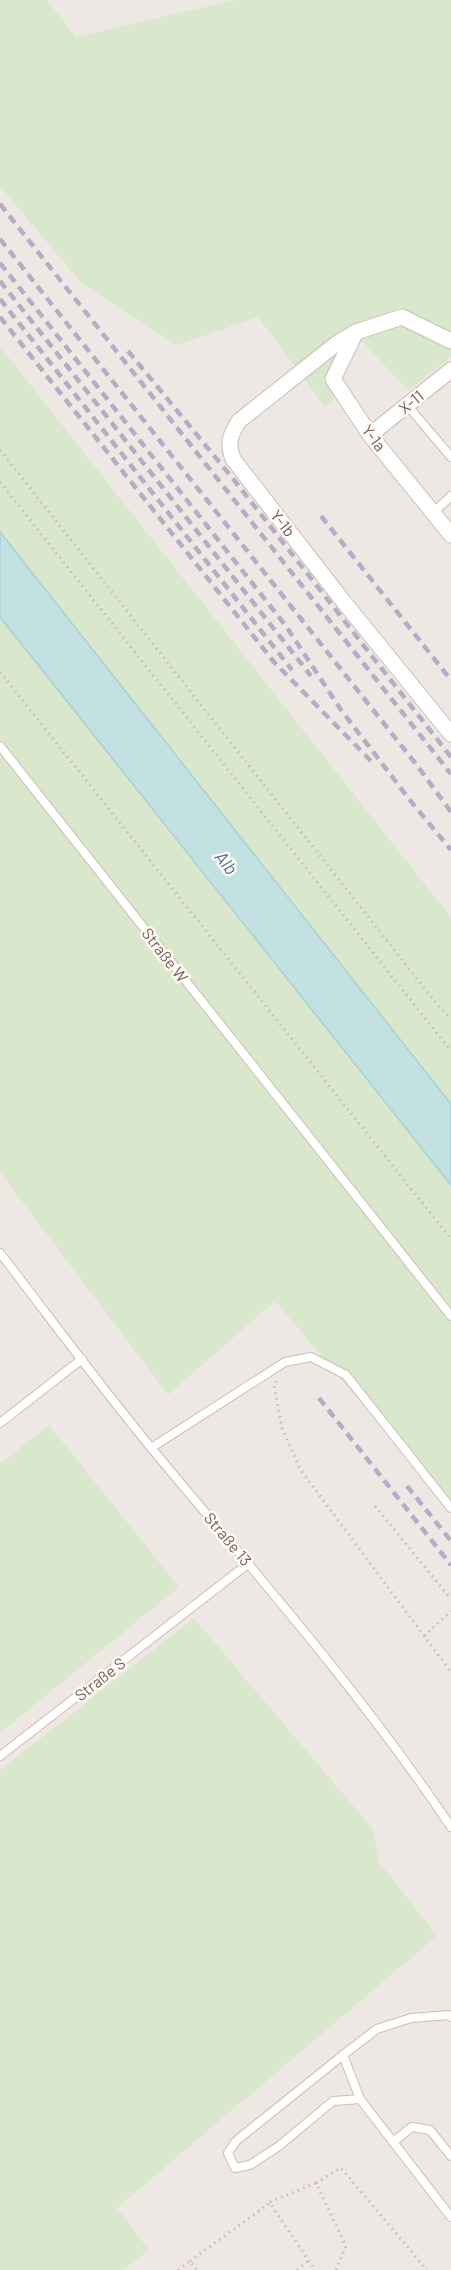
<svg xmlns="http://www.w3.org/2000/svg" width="451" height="2270" font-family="Barlow,sans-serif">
	<rect width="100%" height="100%" fill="#fbf5ed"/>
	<g fill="#eee8e5">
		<path d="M 0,0 L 451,0 L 451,917 L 0,346 Z"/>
		<path d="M 0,731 L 451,1300 L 451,2270 L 0,2270 Z"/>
	</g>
	<g fill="#d9e8cc">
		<path d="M 0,0 L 47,0 L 76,37 L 235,0 L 451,0 L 451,357 L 408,391 L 362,341 L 329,371 L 336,395 L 325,407 L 258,317 L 177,345 L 82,284 L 0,186 Z"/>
		<path d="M 0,346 L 451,917 L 451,1104 L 0,532 Z"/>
		<path d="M 0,617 L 451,1185 L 451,1510 L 275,1301 L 168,1395 L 0,1172 Z"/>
		<path d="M 49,1425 L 179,1587 L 0,1733 L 0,1464 Z"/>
		<path d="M 194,1618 L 372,1828 L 380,1863 L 437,1936 L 117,2208 L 149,2250 L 122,2270 L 0,2270 L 0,1770 Z"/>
	</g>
	<path fill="#c3e1e3" stroke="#aad0d4" stroke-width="1.5" d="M 0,532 L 451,1104 L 451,1185 L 0,617 Z"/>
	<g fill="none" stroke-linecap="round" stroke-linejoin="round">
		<g stroke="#cdbdb4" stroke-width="10">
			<g id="lane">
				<path d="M 407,405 L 451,457"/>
				<path d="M 433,513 L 451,496"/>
				<path d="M 0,746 L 451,1316"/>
				<path d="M 0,1253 C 51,1319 100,1386 153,1450 C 255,1573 362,1694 451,1827"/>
				<path d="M 0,1423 L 82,1359"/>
				<path d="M 151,1448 L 285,1362 L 311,1357 L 346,1375 L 451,1508"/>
				<path d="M 0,1756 L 249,1563"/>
				<path d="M 451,2017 L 449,2015 L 411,2018 L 377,2029 L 343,2055 L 360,2099 L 451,2217"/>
				<path d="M 343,2055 L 236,2141 L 228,2153 L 235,2168 L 250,2165 L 279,2146 L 333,2101 L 360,2099"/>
				<path d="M 393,2142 L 412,2127 L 430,2130 L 451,2156"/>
			</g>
		</g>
		<g stroke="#cdbdb4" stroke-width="17">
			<g id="street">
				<path d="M 356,332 L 333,379 L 370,435 L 451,535"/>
				<path d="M 451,341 L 402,317 L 356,332 L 336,344 L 239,421 C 230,435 227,443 233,459 L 343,601 L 451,734"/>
				<path d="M 370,435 L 451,370"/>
			</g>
		</g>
		<g stroke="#d3b8aa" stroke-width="3" stroke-dasharray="1.5 4.5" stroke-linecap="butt">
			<path d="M 0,450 L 440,1008 L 451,1018"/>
			<path d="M 0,482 L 451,1051"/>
			<path d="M 0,672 L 451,1239"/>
			<path d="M 276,1381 L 274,1385 L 282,1428 L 300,1469 L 451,1672"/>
			<path d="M 375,1506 L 451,1599"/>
			<path d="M 424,1636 L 451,1611"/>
			<path d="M 316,2183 L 341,2168 L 427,2270"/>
			<path d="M 270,2202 L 316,2183 L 346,2246 L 336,2270"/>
			<path d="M 190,2261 L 270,2203 L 315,2270"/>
			<path d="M 178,2270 L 190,2261 L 197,2270"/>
			<path d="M 297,2270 L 308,2261"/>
		</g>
		<use href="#lane" stroke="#fff" stroke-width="8"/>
		<use href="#street" stroke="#fff" stroke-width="15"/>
		<g stroke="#b8abc5" stroke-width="4.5" stroke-dasharray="9 6" stroke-linecap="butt">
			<path d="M 0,204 L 451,774"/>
			<path d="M 0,239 L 416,764 L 451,812"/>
			<path d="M 0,263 L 286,626 L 341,710 L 413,804 L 451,850"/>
			<path d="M 0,281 L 311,676"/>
			<path d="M 0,299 L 292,670"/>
			<path d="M 0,317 L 274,662 L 371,761"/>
			<path d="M 128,351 L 234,480 L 451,757"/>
			<path d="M 321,516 L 451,680"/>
			<path d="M 319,1398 L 451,1565"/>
			<path d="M 407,1486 L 451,1541"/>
		</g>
	</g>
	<g text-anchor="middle" stroke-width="5" stroke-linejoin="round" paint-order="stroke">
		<g font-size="16" fill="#755c52" stroke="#fef9f4">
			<text transform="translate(411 402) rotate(-39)" y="6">X-11</text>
			<text transform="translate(374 438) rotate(53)" y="6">Y-1a</text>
			<text transform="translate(283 523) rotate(52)" y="6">Y-1b</text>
			<text transform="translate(165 955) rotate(52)" y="6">Straße W</text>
			<text transform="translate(228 1539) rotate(50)" y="6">Straße 13</text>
			<text transform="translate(100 1679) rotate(-38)" y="6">Straße S</text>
		</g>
		<g font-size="18" font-style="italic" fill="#4a787e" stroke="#fef9f4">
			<text transform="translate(226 863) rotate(52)" y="6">Alb</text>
		</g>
	</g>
</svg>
